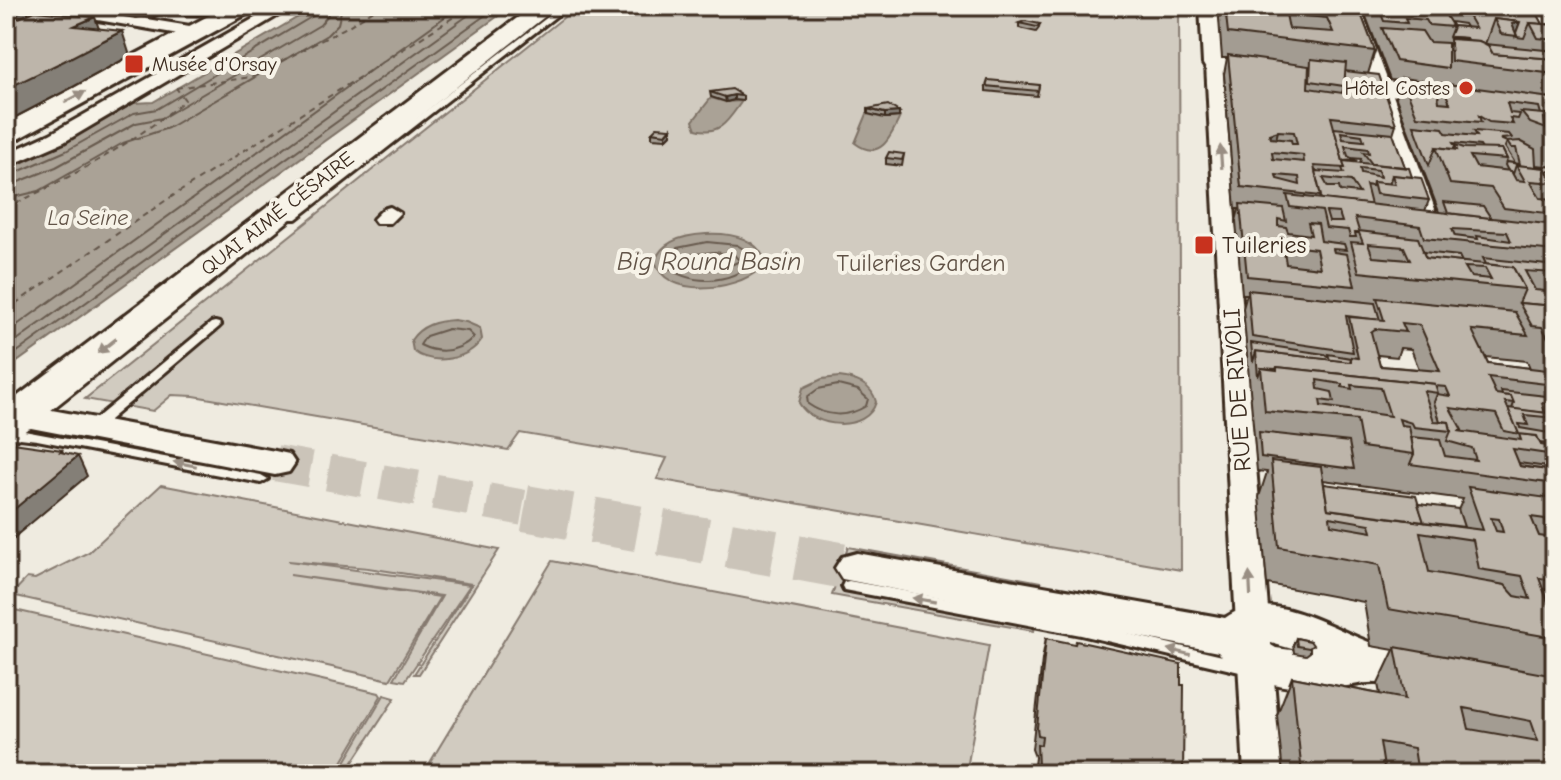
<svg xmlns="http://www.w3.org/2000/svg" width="1561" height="780" font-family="'Comic Neue',sans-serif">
	<rect width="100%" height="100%" fill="#efebe0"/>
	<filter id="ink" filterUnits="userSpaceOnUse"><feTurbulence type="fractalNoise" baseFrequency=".0125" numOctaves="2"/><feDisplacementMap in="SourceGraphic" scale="16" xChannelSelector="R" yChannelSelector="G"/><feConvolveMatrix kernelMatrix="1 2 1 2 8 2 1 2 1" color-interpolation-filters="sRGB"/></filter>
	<g filter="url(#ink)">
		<g fill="#d1cbc0" stroke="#867a6f" stroke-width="2">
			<path d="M 578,6 L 1179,6 L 1181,570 L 657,479 L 667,458 L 520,433 L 508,450 L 194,396 L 172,395 L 153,411 L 85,399 Z"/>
			<path d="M 161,485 L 499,550 L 419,674 L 414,674 L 472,584 L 368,568 L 288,561 L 470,585 L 405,681 L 394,679 L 442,596 L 290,575 L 440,597 L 390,680 L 11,595 L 27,578 L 35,579 L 89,552 Z"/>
			<path d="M 848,547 L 1041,582 L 1040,590 L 858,555 L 846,591 L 1035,625 L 1034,631 L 832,595 Z"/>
			<path d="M 552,561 L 989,645 L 966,774 L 423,774 Z"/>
			<path d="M 6,608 L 379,693 L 381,696 L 335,774 L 6,774 Z"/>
			<path d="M 384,695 L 395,698 L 345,774 L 338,774 Z"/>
		</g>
		<g fill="#aaa296" stroke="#7e7266" stroke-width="2">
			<path d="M 317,6 L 512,6 L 6,370 L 6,170 L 62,144 L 134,103 L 153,102 Z"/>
			<path d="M 711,98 L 726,102 L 742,101 C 729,119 721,136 696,129 L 693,121 Z"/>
			<path d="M 867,114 L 883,118 L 900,117 C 891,137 880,162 855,143 Z"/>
			<path d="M 706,234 C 727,233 752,236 763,256 L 759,269 C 737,291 664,299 655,261 C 662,240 686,235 706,234 Z"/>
			<path d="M 454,320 L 466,322 L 480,328 L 482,339 C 468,360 433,366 413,351 L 411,340 C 421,325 437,321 454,320 Z"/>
			<path d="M 839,377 C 855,379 872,384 876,402 C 867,433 813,429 799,403 L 803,388 L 822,379 Z"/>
		</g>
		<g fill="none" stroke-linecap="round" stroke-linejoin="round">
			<g stroke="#675a4e" stroke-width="2">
				<path d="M 6,177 L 66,151 L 134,113 L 157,109 L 318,13"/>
				<path d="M 6,187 L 56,167 L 136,123 L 162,118 L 320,25 L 328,15"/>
				<path d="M 6,199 L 39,191 L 123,143 L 168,128 L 327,35 L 338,24 L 342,7"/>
				<path d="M 707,242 L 737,245 L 753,255 L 754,262 C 728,285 691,286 664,265 L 664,259 L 677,248 Z"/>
				<path d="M 715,252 L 734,255 L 740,261 C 720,271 698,273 678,262 L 687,255 Z"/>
				<path d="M 448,329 L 468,331 L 474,337 C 458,352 440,355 420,345 L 426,336 Z"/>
				<path d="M 6,333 L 460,6"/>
				<path d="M 6,348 L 481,6"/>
				<path d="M 6,360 L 498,6"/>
				<path d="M 838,385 L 858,390 L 868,399 L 866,406 C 847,418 826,417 808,404 L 807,397 L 818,389 Z"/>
			</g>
			<g stroke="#625448" stroke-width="2" stroke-dasharray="6 5" stroke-linecap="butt">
				<path d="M 176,88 L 251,77 L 347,27 L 380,6"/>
				<path d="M 6,208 C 70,178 131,145 185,100 L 176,88"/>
				<path d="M 6,310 L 165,201 L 471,6"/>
			</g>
			<path stroke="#cbc4b9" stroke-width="36" stroke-dasharray="36 18" stroke-linecap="butt" d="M 275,463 L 536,510"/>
			<path stroke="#cbc4b9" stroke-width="46" stroke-dasharray="46 23" stroke-linecap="butt" d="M 525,508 L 857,568"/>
			<g stroke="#3b2a1e" stroke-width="6">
				<g id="lane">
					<path d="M 562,6 L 569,6 L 296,219 L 290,219 L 290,215 Z"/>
					<path d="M 215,322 L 219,323 L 221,325 L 219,327 L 96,431 L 88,431 L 86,428 L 88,425 L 211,323 Z"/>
					<path d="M 19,430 L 261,475 L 268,479 L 261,483 L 37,440 L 20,438 L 6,442 L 6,434 Z"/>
					<path d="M 849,581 L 1081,623 L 1244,661 L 1250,663 L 1252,667 L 1250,671 L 1244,673 L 1081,635 L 844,590 L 842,586 L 844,582 Z"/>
				</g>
			</g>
			<g stroke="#3b2a1e" stroke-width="6">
				<g id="street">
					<path d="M 33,6 L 66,6 L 196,27 L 204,32 L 196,37 L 40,10 Z"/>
					<path d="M 276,6 L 294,6 L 64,142 L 6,167 L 6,154 L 50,134 Z"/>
					<path d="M 1346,6 L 1360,6 L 1435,209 L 1432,213 L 1425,215 L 1415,209 Z"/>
					<path d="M 1525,6 L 1540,6 L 1555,25 L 1555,40 L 1550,38 Z"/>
					<path d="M 1214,59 L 1222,64 L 1282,774 L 1244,774 L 1206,64 Z"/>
					<path d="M 390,207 L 400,213 L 390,223 L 376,223 L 373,219 L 383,209 Z"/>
				</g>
			</g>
			<g stroke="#3b2a1e" stroke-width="6">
				<g id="secondary">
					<path d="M 1200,6 L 1220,6 L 1225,59 L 1280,67 L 1283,72 L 1280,77 L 1272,79 L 1206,69 L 1203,64 Z"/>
					<path d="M 1335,74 L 1446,89 L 1454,91 L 1458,96 L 1454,101 L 1446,103 L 1327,86 L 1323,81 L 1327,76 Z"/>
					<path d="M 30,406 L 275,451 L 289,454 L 295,463 L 289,472 L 275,475 L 31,428 L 6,435 L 6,412 Z"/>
					<path d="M 857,553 L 1225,618 C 1272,584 1336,633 1383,647 C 1405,654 1428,655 1450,662 L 1457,675 L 1450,688 C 1422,697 1404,684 1376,683 C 1365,682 1351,686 1339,687 C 1295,691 1249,687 1218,652 L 842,579 L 835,568 L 842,557 ZM 1264,641 L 1299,651 L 1276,648 Z"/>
				</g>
			</g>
			<g stroke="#3b2a1e" stroke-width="6">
				<g id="primary">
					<path d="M 227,6 L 255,6 L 252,11 L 16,140 L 6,142 L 6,123 Z"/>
					<path d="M 533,6 L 558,6 L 21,434 L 6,438 L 6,405 Z"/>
				</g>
			</g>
			<use href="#lane" fill="#f7f3e8" fill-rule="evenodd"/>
			<use href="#street" fill="#f7f3e8" fill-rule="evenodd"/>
			<use href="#secondary" fill="#f7f3e8" fill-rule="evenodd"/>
			<use href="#primary" fill="#f7f3e8" fill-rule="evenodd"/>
		</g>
		<g fill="#a39c92" stroke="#3b2a1e" stroke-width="2" fill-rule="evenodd">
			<path d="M 6,6 L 40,6 L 42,12 L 99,28 L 130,56 L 73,87 L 6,122 Z"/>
			<path d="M 71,6 L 227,6 L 197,16 L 181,15 L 180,11 L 170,10 L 154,17 L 136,18 L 71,8 Z"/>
			<path d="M 310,6 L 340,6 L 328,13 L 311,10 Z"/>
			<path d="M 1218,6 L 1358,6 L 1375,51 L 1368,74 L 1396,124 L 1393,134 L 1405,167 L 1429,200 L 1425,211 L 1439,212 L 1396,98 L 1401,81 L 1390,80 L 1362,6 L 1538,6 L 1536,12 L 1543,24 L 1555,25 L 1555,774 L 1283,774 L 1277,715 L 1292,677 L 1380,694 L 1378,684 L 1394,650 L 1371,646 L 1364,602 L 1267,584 L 1259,497 L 1267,472 L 1257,471 L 1243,308 L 1247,294 L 1242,294 L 1236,221 L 1239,209 L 1235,209 L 1224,74 L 1227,58 L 1222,58 ZM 1450,22 L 1464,24 L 1466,27 L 1452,26 ZM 1351,158 L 1361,159 L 1360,163 L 1354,162 L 1355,160 ZM 1400,348 L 1411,349 L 1419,369 L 1380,366 L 1377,355 L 1397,357 ZM 1485,357 L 1527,361 L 1530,368 L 1488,363 ZM 1323,480 L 1463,499 L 1458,510 L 1418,504 L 1324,484 Z"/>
			<path d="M 1544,6 L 1555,6 L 1555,18 Z"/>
			<path d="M 1019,23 L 1040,24 L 1039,28 L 1036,32 L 1019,28 Z"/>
			<path d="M 1039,85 L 1037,96 L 986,91 L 986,86 Z"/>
			<path d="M 710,92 L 743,96 L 743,101 L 734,100 L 726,102 L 711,97 Z"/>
			<path d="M 868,109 L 899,117 L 885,118 L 868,114 Z"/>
			<path d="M 652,132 L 671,134 L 666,139 L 652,138 Z"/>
			<path d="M 904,154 L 902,166 L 886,164 L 886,158 Z"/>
			<path d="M 1046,638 L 1183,774 L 1033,774 L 1035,757 L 1032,749 L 1042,660 Z"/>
			<path d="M 1296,638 L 1310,641 L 1310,652 L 1306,655 L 1294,653 L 1293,645 Z"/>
		</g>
		<g fill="#847f77" stroke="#3b2a1e" stroke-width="2">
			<path d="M 26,6 L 40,6 L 42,13 L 30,18 Z"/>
			<path d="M 150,6 L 168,6 L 170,10 L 154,17 Z"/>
			<path d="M 194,6 L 227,6 L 197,16 Z"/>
			<path d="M 327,6 L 340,6 L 328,13 Z"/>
			<path d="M 27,9 L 30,18 L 6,26 L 6,18 Z"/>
			<path d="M 1424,9 L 1421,19 L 1405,18 L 1405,11 Z"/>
			<path d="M 95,17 L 103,41 L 122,31 L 130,56 L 73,87 L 6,122 L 6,89 L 74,26 Z"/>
			<path d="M 1520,22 L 1515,36 L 1512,24 Z"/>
			<path d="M 734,95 L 734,100 L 726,102 L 725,97 Z"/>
			<path d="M 899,112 L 899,117 L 885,118 L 885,113 Z"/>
			<path d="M 671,128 L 671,134 L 666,139 L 666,134 Z"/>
			<path d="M 1278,131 L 1273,152 L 1269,134 Z"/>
			<path d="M 62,450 L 68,464 L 78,456 L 87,476 L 18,534 L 6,547 L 6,516 Z"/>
		</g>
		<g fill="#bdb5aa" stroke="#3b2a1e" stroke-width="2" fill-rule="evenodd">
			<path d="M 1225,6 L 1358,6 L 1375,51 L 1228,33 ZM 1286,14 L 1327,18 L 1333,32 L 1289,29 Z"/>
			<path d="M 1378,6 L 1440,6 L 1453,27 L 1429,25 L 1426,20 L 1405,18 L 1407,23 L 1384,21 ZM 1424,9 L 1427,15 L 1406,14 L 1405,11 Z"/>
			<path d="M 1440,6 L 1536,11 L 1543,24 L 1530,23 L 1524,38 L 1517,37 L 1516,33 L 1520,22 L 1494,19 L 1485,44 L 1479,41 L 1467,40 L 1466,38 L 1452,37 L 1450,39 L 1449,37 L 1453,27 L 1452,26 L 1475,28 L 1467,14 L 1444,12 Z"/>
			<path d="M 6,7 L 27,9 L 6,18 Z"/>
			<path d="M 35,11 L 95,17 L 74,26 L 122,31 L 64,61 L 6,89 L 6,20 L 14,20 Z"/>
			<path d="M 1494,19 L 1520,22 L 1512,24 L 1517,36 L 1501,34 Z"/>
			<path d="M 1025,21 L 1040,24 L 1037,27 L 1019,23 Z"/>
			<path d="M 1530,23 L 1555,25 L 1555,40 L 1538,38 Z"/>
			<path d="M 1382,28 L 1422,31 L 1429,42 L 1448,43 L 1448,68 L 1396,61 Z"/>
			<path d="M 1452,37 L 1466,38 L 1467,40 L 1454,39 Z"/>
			<path d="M 1450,39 L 1479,41 L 1488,45 L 1493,54 L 1555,59 L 1555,74 L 1451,61 Z"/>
			<path d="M 1485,44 L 1555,51 L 1555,59 L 1493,54 L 1488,45 Z"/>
			<path d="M 1228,55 L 1309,66 L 1308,88 L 1342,93 L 1344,86 L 1345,71 L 1379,75 L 1396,124 L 1331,117 L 1345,168 L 1314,166 L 1321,196 L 1241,187 ZM 1278,131 L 1294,132 L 1297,144 L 1292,144 L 1291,140 L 1270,138 L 1269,134 ZM 1272,152 L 1303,155 L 1304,162 L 1273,159 ZM 1276,175 L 1299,177 L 1300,185 L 1277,179 Z"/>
			<path d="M 1311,59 L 1346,63 L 1344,86 L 1310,81 Z"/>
			<path d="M 1402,78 L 1551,98 L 1555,106 L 1548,106 L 1552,114 L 1549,115 L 1541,114 L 1539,107 L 1507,103 L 1510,113 L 1520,114 L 1518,119 L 1510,118 L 1513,124 L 1489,122 L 1479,116 L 1481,122 L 1417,116 ZM 1438,93 L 1446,94 L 1450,103 L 1439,102 Z"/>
			<path d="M 988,80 L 1039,85 L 1038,91 L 986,86 Z"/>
			<path d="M 732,89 L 743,96 L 734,95 L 725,97 L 710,92 Z"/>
			<path d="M 1550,97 L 1555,97 L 1555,106 Z"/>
			<path d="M 888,105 L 899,112 L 885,113 L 868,109 Z"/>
			<path d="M 1521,112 L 1555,115 L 1555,120 L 1544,118 L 1545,126 L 1555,128 L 1555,132 L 1530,123 Z"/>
			<path d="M 1414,125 L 1443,128 L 1446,133 L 1477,136 L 1474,131 L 1509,134 L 1512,138 L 1500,139 L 1507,142 L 1505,147 L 1515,163 L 1506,162 L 1507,159 L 1502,149 L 1482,149 L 1480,146 L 1453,143 L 1455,146 L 1454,149 L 1436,147 L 1429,165 Z"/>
			<path d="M 657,127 L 671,128 L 666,134 L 652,132 Z"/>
			<path d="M 1334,128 L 1393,134 L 1405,167 L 1372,164 L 1363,152 L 1369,153 L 1368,149 L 1345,146 L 1348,156 L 1355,160 L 1343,161 ZM 1341,132 L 1362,135 L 1364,141 L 1343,139 Z"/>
			<path d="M 1520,141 L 1535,149 L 1536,165 L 1555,167 L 1555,172 L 1547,171 L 1545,168 L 1516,165 L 1513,174 L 1511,171 L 1508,171 L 1505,165 L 1506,162 L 1520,164 L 1516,148 L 1511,148 L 1507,142 Z"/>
			<path d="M 1455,145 L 1464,148 L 1502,149 L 1507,159 L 1470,156 L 1476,167 L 1511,171 L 1516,180 L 1525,181 L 1516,165 L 1545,168 L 1550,178 L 1555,178 L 1555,183 L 1530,181 L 1540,198 L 1555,199 L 1555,214 L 1504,208 L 1491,188 L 1450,184 L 1436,147 L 1457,150 Z"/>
			<path d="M 889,152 L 904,154 L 902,160 L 886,158 Z"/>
			<path d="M 1343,161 L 1409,168 L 1412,177 L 1392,175 L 1389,184 L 1373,182 L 1372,186 L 1366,185 L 1371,205 L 1320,199 L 1321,196 L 1315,171 L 1344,173 L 1342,168 L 1345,168 ZM 1360,168 L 1378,170 L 1380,177 L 1361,173 ZM 1323,178 L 1351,181 L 1359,193 L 1340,191 L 1339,187 L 1328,187 Z"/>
			<path d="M 1392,175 L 1421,178 L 1429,200 L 1376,194 L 1373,182 L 1395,184 Z"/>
			<path d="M 1287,195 L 1555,225 L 1555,238 L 1544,236 L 1548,244 L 1555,245 L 1555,251 L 1424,238 L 1420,226 L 1355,218 L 1359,231 L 1418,238 L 1426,258 L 1513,267 L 1525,289 L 1359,272 L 1351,242 L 1363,243 L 1359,233 L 1355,233 L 1356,237 L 1350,237 L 1348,230 L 1326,228 L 1322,211 L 1290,207 ZM 1326,212 L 1339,213 L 1342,222 L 1329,222 ZM 1452,229 L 1507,232 L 1511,241 L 1477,236 L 1478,239 L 1455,236 ZM 1368,244 L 1404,247 L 1410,260 L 1373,257 ZM 1465,267 L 1485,268 L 1491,279 L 1471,277 Z"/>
			<path d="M 1444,202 L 1483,206 L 1491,218 L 1448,213 Z"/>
			<path d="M 1240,204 L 1283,208 L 1286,221 L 1278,219 L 1278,226 L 1286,227 L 1288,232 L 1311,235 L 1308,223 L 1318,224 L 1321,241 L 1344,244 L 1346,250 L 1333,249 L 1334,252 L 1347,254 L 1355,286 L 1247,276 ZM 1283,245 L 1316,249 L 1320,268 L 1286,264 Z"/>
			<path d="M 1423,252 L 1459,256 L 1462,262 L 1426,258 Z"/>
			<path d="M 1483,258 L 1555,266 L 1555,273 L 1525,271 L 1535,290 L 1555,292 L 1555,306 L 1519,303 L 1525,289 L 1513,267 L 1486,264 Z"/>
			<path d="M 1248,290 L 1375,303 L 1380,320 L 1346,316 L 1353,352 L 1252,337 Z"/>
			<path d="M 1377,298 L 1515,312 L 1528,335 L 1472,330 L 1488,363 L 1555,371 L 1555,385 L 1488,377 L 1496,394 L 1511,396 L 1514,403 L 1505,402 L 1520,434 L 1504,431 L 1496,414 L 1450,408 L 1462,430 L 1458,431 L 1521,440 L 1519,434 L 1537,436 L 1541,445 L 1555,447 L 1555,455 L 1513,449 L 1520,466 L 1555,471 L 1555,484 L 1410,464 L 1414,454 L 1411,437 L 1440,440 L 1445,456 L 1476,460 L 1472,448 L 1447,441 L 1451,431 L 1449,422 L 1440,421 L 1434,402 L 1437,394 L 1450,396 L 1446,387 L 1435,386 L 1435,384 L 1277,367 L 1276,369 L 1261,368 L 1258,377 L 1256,351 L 1351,362 L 1351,357 L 1358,358 L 1349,317 L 1384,320 ZM 1402,323 L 1420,325 L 1440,371 L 1380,366 L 1371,332 L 1375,329 L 1406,332 Z"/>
			<path d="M 1519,303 L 1555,306 L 1555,338 L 1548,338 L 1542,327 L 1532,326 Z"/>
			<path d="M 1251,343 L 1324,354 L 1329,357 L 1328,354 L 1351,358 L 1350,362 L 1256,351 L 1253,362 Z"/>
			<path d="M 1277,367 L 1435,384 L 1438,393 L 1424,391 L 1434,421 L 1449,422 L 1451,431 L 1414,427 L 1412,423 L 1399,419 L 1401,425 L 1409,426 L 1414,454 L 1362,447 L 1357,420 L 1265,411 L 1261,368 L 1277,370 ZM 1317,380 L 1342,384 L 1342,387 L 1352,389 L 1351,385 L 1381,388 L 1390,416 L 1321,406 L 1320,400 L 1334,402 L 1332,392 L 1318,389 Z"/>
			<path d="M 1501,391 L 1555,397 L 1555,405 L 1542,403 L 1545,413 L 1512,409 L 1514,403 L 1511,396 L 1502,395 Z"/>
			<path d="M 1508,408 L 1555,414 L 1555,418 L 1524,415 L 1528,425 L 1519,424 L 1520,428 L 1555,434 L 1555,445 L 1540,443 L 1537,436 L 1519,434 Z"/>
			<path d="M 1259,432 L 1349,442 L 1354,469 L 1261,457 Z"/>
			<path d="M 6,442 L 62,450 L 60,452 L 78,456 L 6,516 Z"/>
			<path d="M 1271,461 L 1321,467 L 1328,509 L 1436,524 L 1483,530 L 1468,487 L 1555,499 L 1555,580 L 1539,578 L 1555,621 L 1555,638 L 1388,609 L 1379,565 L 1279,547 ZM 1330,517 L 1370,524 L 1372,532 L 1331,525 ZM 1531,517 L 1545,519 L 1553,538 L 1539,536 ZM 1491,518 L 1499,519 L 1503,532 L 1496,531 ZM 1420,532 L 1473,540 L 1479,569 L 1522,576 L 1530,599 L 1515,596 L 1505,585 L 1429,572 Z"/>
			<path d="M 1519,463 L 1555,468 L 1555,471 L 1520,466 Z"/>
			<path d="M 1324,484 L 1416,496 L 1424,522 L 1328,509 Z"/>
			<path d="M 1418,504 L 1458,509 L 1464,527 L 1424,522 Z"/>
			<path d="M 1544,589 L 1555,591 L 1555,621 Z"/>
			<path d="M 1046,638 L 1075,644 L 1076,641 L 1181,664 L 1181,685 L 1184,685 L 1183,774 L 1034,774 L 1035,766 L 1038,766 L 1037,744 L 1041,745 L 1042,736 L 1038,735 L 1037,728 Z"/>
			<path d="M 1296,638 L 1310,641 L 1313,645 L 1309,648 L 1297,646 Z"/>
			<path d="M 1395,647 L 1555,676 L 1555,774 L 1530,774 L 1503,769 L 1504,774 L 1418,774 L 1414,748 L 1380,742 L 1385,774 L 1302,774 L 1292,677 L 1405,699 ZM 1464,708 L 1531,721 L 1538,741 L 1469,729 Z"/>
		</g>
		<defs><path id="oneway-solid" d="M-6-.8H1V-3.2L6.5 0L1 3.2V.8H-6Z" transform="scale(2)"/></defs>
		<g fill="#998e83">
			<use href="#oneway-solid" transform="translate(75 97) rotate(-28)"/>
			<use href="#oneway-solid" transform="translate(1221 157) rotate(-94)"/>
			<use href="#oneway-solid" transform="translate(107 346) rotate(142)"/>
			<use href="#oneway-solid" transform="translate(185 464) rotate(-169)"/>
			<use href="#oneway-solid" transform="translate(1250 584) rotate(-93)"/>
			<use href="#oneway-solid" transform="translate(924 600) rotate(-170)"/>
			<use href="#oneway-solid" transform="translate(1179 652) rotate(-167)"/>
		</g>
	</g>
	<g fill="#c8321e" stroke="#f7f3e8" stroke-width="3">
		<rect x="124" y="54" width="20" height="20" rx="4"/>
		<circle cx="1466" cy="88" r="8"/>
		<rect x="1194" y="235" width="20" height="20" rx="4"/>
	</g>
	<g text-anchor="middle" stroke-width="8" stroke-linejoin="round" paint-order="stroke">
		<g font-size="20" fill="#3b2a1e" stroke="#f7f3e8" text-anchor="start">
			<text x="152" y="71">Musée d'Orsay</text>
			<text x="1450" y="95" text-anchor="end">Hôtel Costes</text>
		</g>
		<g font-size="20" fill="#3b2a1e" stroke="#f7f3e8">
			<text transform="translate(277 213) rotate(-38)" y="7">QUAI AIMÉ CÉSAIRE</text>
		</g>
		<g font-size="22" font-style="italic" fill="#625448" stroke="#f7f3e8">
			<text x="88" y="225">La Seine</text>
		</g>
		<g font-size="24" fill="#3b2a1e" stroke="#f7f3e8" text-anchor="start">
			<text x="1222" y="253">Tuileries</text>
		</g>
		<g font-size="24" fill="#605246" stroke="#f7f3e8">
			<text x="921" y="271">Tuileries Garden</text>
		</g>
		<g font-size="24" fill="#3b2a1e" stroke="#f7f3e8">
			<text transform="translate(1237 390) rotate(-94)" y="8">RUE DE RIVOLI</text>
		</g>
		<g font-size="26" font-style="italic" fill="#625448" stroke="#f7f3e8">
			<text x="709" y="270">Big Round Basin</text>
		</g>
	</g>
	<rect width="1561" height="780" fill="none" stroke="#f7f3e8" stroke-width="32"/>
	<rect x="16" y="16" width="1529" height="748" fill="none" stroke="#3b2a1e" stroke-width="3" filter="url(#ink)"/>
</svg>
